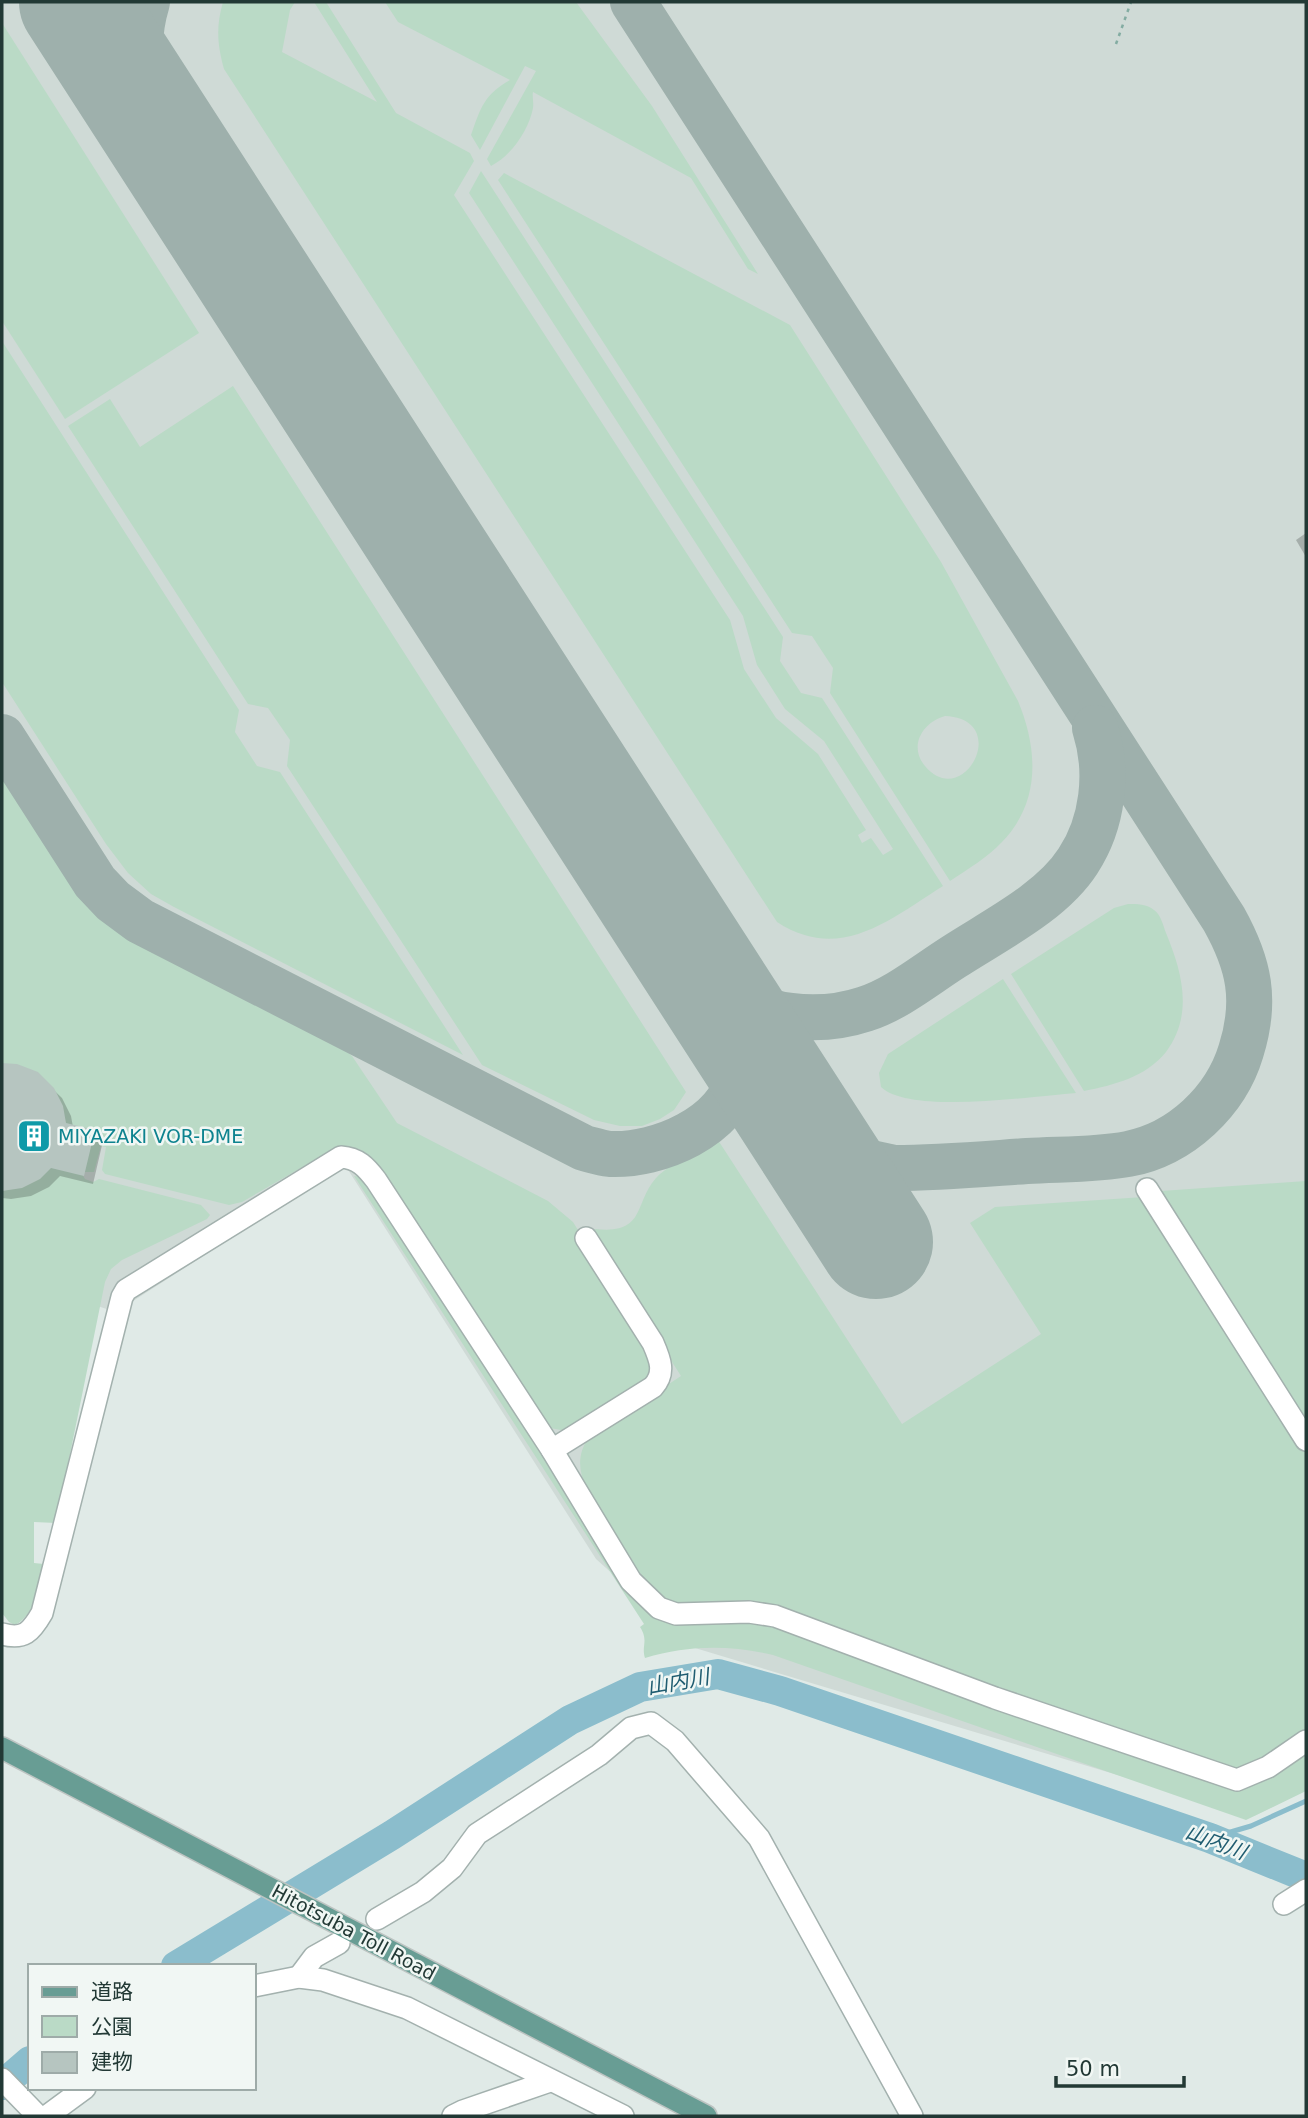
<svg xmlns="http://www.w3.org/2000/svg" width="1308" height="2118" font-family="'DejaVu Sans','Noto Sans JP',sans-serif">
	<rect width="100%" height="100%" fill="#e0eae7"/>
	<path fill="#cfdad6" d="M 2,2 L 1306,2 L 1306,1790 L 1254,1816 L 695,1648 L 596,1559 L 345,1165 L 116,1312 L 2,1275 Z"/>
	<g fill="#badac6" fill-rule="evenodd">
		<path d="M 223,2 L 295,2 L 290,10 L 282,52 L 377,102 L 314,2 L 326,2 L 396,113 L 470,153 L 474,161 L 454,195 L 730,620 L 744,669 L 776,718 L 818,754 L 866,830 L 858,835 L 862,843 L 871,838 L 883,855 L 893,849 L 824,741 L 785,709 L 757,665 L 743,616 L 469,193 L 481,171 L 783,637 L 780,661 L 801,693 L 822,698 L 943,886 C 889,920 840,963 777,922 L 224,69 C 217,44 216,26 223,2 Z"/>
		<path d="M 385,2 L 576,2 L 652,106 L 758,274 L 748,269 L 691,178 L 533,92 C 532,96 534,103 533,108 C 529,130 511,156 491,166 L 487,159 L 536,71 L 525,66 L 480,150 L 471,135 C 481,107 484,95 510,80 L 398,22 Z"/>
		<path d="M 2,23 L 199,333 L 65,419 L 2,321 Z"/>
		<path d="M 504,173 L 790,325 L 941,562 L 1018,701 C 1038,749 1041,802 1002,842 C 988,857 968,869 950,881 L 830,693 L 833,668 L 812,636 L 792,633 L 498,180 ZM 945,716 C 1013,719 963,812 925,766 C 908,746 923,722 945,716 Z"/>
		<path d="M 2,341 L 239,710 L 235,732 L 257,766 L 280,772 L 463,1055 L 174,907 L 151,894 L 128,873 L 106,844 L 2,682 Z"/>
		<path d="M 233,386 L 686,1092 L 674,1110 L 660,1119 L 642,1126 L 620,1126 L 594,1120 L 482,1065 L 287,766 L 290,740 L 268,708 L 248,704 L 68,426 L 110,399 L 140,447 Z"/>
		<path d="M 2,766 C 37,822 69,886 120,928 L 336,1042 L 352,1056 L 397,1123 L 548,1201 L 573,1222 L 645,1338 L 651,1361 L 646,1383 L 572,1432 L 550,1428 L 542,1421 L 394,1193 C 379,1166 369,1139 332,1150 L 242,1202 L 229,1205 L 105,1174 L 102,1170 L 106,1147 L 101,1146 L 94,1172 L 84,1172 L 82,1174 L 85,1179 L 93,1182 L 99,1179 L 201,1205 L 210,1215 L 207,1219 L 122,1260 L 111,1269 L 105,1282 L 56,1523 L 34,1522 L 34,1563 L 44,1564 C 39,1584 36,1615 15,1625 L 9,1622 L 2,1613 Z"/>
		<path d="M 1128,904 C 1137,904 1147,904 1154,910 C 1161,915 1163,925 1166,933 C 1182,972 1194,1014 1166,1052 C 1146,1077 1114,1085 1084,1091 L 1011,974 L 1114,908 Z"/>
		<path d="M 1003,979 L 1076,1093 C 1035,1096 910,1115 881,1087 L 879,1073 L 888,1054 Z"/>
		<path d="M 716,1137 L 902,1424 L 1041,1334 L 970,1223 L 995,1207 L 1144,1197 L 1306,1450 L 1306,1732 L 1264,1760 L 1242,1769 L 1217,1766 L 766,1605 C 735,1598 708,1603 677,1608 L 651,1590 L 587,1489 C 578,1471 577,1454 589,1437 L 681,1376 L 591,1235 L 595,1229 C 649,1235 632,1200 660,1174 C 677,1160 697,1149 716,1137 Z"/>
		<path d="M 354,1176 L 362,1177 L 368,1183 L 653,1615 C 679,1631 715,1619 744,1616 L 1220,1782 L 1306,1748 L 1306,1791 L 1246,1820 L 773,1655 C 730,1645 688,1645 645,1658 C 641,1646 649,1641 640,1627 L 644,1624 Z"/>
		<path d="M 1306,1181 L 1306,1430 L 1156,1195 L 1161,1191 Z"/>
	</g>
	<g fill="#0003">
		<path d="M 1306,533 L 1306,557 L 1296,540 Z"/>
		<path d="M 2,1064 L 16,1065 L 37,1074 L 62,1098 L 71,1116 L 73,1127 L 95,1132 L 103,1141 L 93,1184 L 60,1176 L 49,1187 L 31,1196 L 11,1199 L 2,1198 Z"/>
	</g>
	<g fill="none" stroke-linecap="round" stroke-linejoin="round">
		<path stroke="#8bbdcc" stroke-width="5" d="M 1210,1838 L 1251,1826 L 1306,1801"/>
		<g stroke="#8bbdcc" stroke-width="30">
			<path d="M 176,1966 L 392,1835 L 570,1720 L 640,1687 L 718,1674 L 780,1691 L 1210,1838 L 1306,1877"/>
			<path d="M 2,2085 L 30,2061"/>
		</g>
		<g stroke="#9eb0ac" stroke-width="46">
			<path d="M 147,2 C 131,55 144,90 166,139"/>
			<path d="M 633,2 L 1224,919 C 1249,964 1257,1000 1241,1051 C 1226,1101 1181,1144 1128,1154 C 1096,1160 1060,1159 1027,1161 C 983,1164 939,1168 894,1168 L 857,1160 L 831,1145 L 796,1116"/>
			<path d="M 2,737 L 95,882 L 113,901 L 140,921 L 584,1148 C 592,1150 601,1153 610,1154 C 658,1156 728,1127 739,1075 C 743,1056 737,1036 732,1017"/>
			<path d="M 692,958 C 719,985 751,1012 791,1016 C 816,1019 841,1017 865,1009 C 896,999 924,976 952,958 C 993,931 1051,903 1078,861 C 1103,823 1109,772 1095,728"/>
		</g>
		<path stroke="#9eb0ac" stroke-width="114" d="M 76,2 L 876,1242"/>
	</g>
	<path fill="#b6c5c0" d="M 2,1063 L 17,1064 L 38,1072 L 54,1088 L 63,1106 L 66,1123 L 95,1130 L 84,1176 L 51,1168 L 40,1179 L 22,1188 L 2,1191 Z"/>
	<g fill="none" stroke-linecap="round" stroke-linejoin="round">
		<g stroke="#a3b1ae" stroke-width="24">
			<g id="minor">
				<path d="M 1147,1189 L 1306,1440"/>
				<path d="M 552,1450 L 653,1387 C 666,1373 660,1359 653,1343 L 586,1238"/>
				<path d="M 2,1634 C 24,1640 31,1632 42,1613 L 122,1297 L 126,1290 L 341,1157 C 358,1158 366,1167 376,1180 L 552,1450 L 631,1581 L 659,1608 L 676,1614 L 749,1612 L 775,1616 L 995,1698 L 1237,1780 L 1268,1767 L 1306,1741"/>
				<path d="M 1284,1904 L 1306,1890"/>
				<path d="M 377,1919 L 423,1892 L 452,1868 L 477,1834 L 599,1755 L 631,1728 L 651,1723 L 675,1741 L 759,1838 L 912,2116"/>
				<path d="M 299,1977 L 314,1957 L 339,1943"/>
				<path d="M 254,1986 L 299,1977 L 323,1980 L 407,2008 L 623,2116"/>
				<path d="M 2,2079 L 38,2116"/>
				<path d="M 47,2116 L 85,2088"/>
				<path d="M 453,2116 L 463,2111 L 550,2081"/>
			</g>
		</g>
		<g stroke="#bdc4c2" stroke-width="24">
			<path id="major" d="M 2,1748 L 706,2116"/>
		</g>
		<path stroke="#83aca2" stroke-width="2.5" stroke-dasharray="3.5 5" stroke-linecap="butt" d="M 1116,44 L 1131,2"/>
		<use href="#minor" stroke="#fff" stroke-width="21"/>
		<use href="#major" stroke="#689d94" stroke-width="21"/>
	</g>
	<defs>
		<g id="building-square" transform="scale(1.75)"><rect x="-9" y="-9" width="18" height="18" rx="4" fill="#0f9aa8" stroke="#f1f7f4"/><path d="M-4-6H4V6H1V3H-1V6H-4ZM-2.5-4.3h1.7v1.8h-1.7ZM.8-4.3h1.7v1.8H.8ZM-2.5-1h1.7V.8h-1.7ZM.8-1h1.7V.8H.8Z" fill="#fff"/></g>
	</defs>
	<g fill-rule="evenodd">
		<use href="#building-square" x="34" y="1136"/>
	</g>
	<g text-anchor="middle" stroke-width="5" stroke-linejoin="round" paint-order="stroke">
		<g font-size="19" fill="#0d838f" stroke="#f1f7f4" text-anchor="start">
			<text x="58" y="1143">MIYAZAKI VOR-DME</text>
		</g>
		<g font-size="19" fill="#223935" stroke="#f1f7f4">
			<text transform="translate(354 1932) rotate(28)" y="7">Hitotsuba Toll Road</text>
		</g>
		<g font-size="21" font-style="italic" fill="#205d71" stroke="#f1f7f4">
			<text transform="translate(678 1682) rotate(-10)" y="7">山内川</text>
			<text transform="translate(1216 1842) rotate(21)" y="7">山内川</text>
		</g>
	</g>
	<rect width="1308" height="2118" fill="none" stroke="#223935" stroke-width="7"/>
	<rect x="28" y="1964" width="228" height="126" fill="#f1f7f4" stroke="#9eaba8" stroke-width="2"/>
	<rect x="42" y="1987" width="35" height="10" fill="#689d94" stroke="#9eaba8" stroke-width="2"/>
	<text x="91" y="1999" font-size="21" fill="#223935">道路</text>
	<rect x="42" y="2016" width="35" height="21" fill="#badac6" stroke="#9eaba8" stroke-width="2"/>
	<text x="91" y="2034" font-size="21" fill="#223935">公園</text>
	<rect x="42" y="2052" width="35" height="21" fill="#b6c5c0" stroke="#9eaba8" stroke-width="2"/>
	<text x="91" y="2069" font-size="21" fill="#223935">建物</text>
	<path d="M1056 2076v10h128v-10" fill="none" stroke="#223935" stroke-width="3.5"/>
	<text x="1066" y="2076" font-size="21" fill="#223935" stroke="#f1f7f4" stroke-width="5" paint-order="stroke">50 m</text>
</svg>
